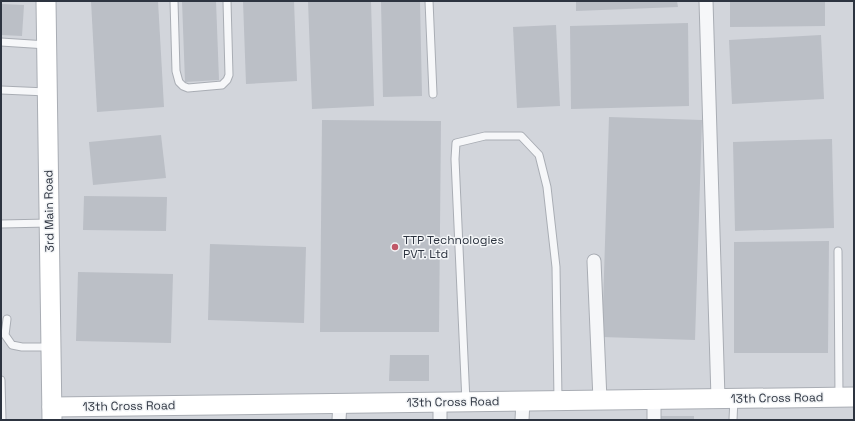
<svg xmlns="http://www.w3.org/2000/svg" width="855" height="421" font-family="'Space Grotesk',sans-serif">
	<rect width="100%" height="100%" fill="#e3e6ea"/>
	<rect fill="#d2d5db" x="1" y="1" width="853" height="419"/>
	<g fill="#bbbfc6">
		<path d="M 91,1 L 158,1 L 164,107 L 97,112 Z"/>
		<path d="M 182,1 L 216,1 L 219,80 L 185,82 Z"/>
		<path d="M 243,1 L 294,1 L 297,81 L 246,84 Z"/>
		<path d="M 308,1 L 371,1 L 374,106 L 312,109 Z"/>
		<path d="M 381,1 L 420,1 L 422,96 L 383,97 Z"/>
		<path d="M 576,1 L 677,1 L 678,7 L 576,11 Z"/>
		<path d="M 730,1 L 825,1 L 825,26 L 730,27 Z"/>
		<path d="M 1,4 L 24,5 L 22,36 L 1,35 Z"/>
		<path d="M 688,23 L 689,106 L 571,109 L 570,26 Z"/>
		<path d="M 556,25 L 560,106 L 517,108 L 513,27 Z"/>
		<path d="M 821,35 L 824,99 L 732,104 L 729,40 Z"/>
		<path d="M 609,117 L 702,120 L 695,340 L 602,337 Z"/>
		<path d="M 322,120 L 441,121 L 439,332 L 320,332 Z"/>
		<path d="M 161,135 L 166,178 L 93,185 L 89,142 Z"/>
		<path d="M 832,139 L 834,228 L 735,231 L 733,142 Z"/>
		<path d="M 84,196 L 167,197 L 166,231 L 83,230 Z"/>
		<path d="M 829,241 L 828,353 L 734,353 L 734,242 Z"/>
		<path d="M 210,244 L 306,247 L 304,323 L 208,320 Z"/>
		<path d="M 78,272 L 173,274 L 171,343 L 76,341 Z"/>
		<path d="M 390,355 L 429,355 L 429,381 L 389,381 Z"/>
		<rect x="661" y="416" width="33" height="4"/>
	</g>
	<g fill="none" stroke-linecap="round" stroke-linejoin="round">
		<g stroke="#a9adb4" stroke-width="9">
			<g id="lane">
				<path d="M 174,1 L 176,71 L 179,82 L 183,86 L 188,88 L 222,85 L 227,80 L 229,75 L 227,1"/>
				<path d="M 429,1 L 433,94"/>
				<path d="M 1,42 L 47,45"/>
				<path d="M 1,90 L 47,92"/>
				<path d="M 1,224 L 49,223"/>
				<path d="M 838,251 L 839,397"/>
				<path d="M 7,319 L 5,335 L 12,345 L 22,347 L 49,347"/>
				<path d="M 1,380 L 2,420"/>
				<path d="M 466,402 L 455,159 L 456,143 L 485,136 L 521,136 L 539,155 L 547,187 L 556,267 L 558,400"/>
				<path d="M 733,420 L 734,398"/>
			</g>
		</g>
		<g stroke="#a9adb4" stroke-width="15">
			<g id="street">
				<path d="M 706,1 L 718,398"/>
				<path d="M 594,261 L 600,400"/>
				<path d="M 440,402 L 440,420"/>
				<path d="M 339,420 L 340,403"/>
				<path d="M 522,420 L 523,401"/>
				<path d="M 654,420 L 654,399"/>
			</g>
		</g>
		<g stroke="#a9adb4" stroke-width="21">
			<g id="secondary">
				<path d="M 46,1 L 52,420"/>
				<path d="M 52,407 L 854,397"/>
			</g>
		</g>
		<use href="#lane" stroke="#f6f7f9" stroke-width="7"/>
		<use href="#street" stroke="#f6f7f9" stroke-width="13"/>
		<use href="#secondary" stroke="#fff" stroke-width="19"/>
	</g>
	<circle fill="#c05768" stroke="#f3f5f7" stroke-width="1.5" cx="395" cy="247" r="4"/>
	<g text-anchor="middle" stroke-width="3" stroke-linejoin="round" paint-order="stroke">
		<g font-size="12" fill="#2d3440" stroke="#f3f5f7">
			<text transform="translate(49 211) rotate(-91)" y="4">3rd Main Road</text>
			<text transform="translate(777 398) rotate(-1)" y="4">13th Cross Road</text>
			<text transform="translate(453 402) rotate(-1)" y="4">13th Cross Road</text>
			<text transform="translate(129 406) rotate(-1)" y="4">13th Cross Road</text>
		</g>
		<g font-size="12" fill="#2d3440" stroke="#f3f5f7" text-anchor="start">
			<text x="403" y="244">TTP Technologies<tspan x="403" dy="14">PVT. Ltd</tspan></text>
		</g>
	</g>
	<rect width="855" height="421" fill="none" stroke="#2d3440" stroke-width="4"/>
</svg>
